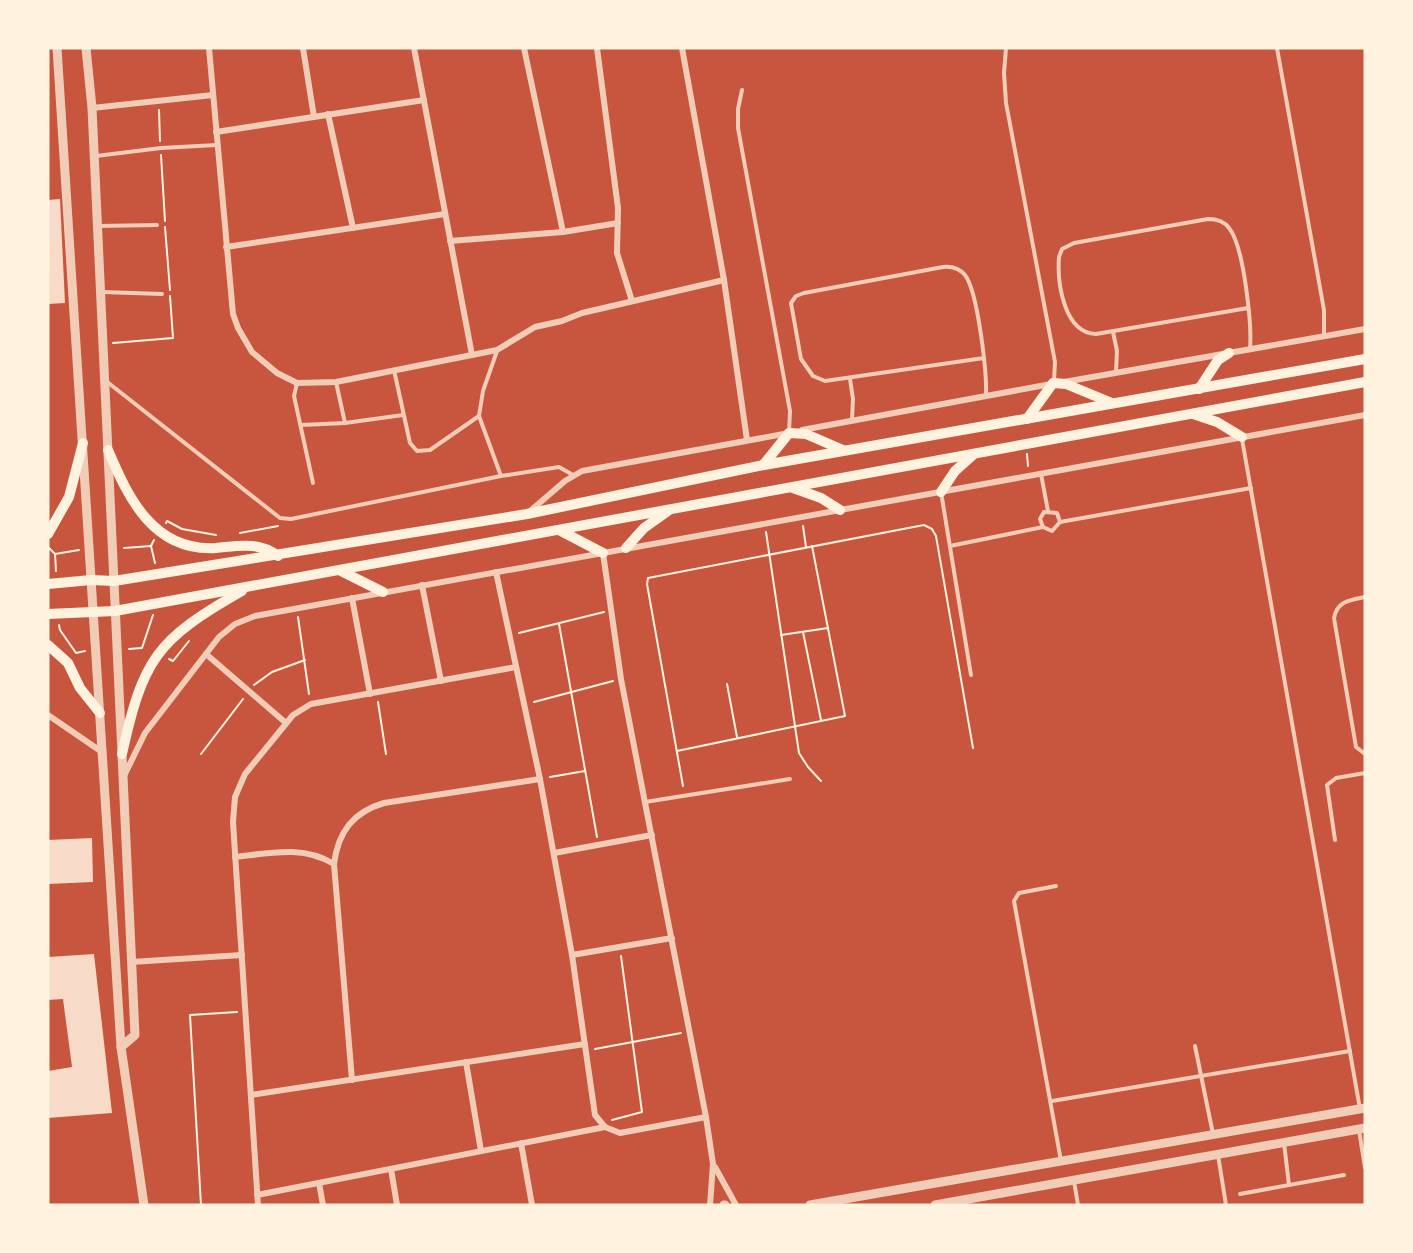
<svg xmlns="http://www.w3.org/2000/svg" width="1413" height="1253" font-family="Ubuntu,sans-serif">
	<rect width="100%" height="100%" fill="#c8553d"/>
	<g fill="#f7dbc8">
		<path d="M 60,199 L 65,303 L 48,304 L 48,200 Z"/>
		<path d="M 92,838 L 93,882 L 48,884 L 48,840 Z"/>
		<path d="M 94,954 L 112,1113 L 48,1118 L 48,1071 L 72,1067 L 63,999 L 48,1000 L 48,957 Z"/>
	</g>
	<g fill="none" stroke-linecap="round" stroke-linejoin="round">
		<g stroke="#fff3e0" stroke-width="2">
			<path d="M 159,110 L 160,141"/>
			<path d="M 161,155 L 165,221"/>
			<path d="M 165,227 L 170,290"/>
			<path d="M 113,343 L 173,338 L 170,296"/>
			<path d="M 1027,454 L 1028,466"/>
			<path d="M 166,523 L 167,521 L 182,529 L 216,535"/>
			<path d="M 803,526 L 806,547"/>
			<path d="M 766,532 L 799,753 L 808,767 L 821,781"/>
			<path d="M 240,533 L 278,526"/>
			<path d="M 154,540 L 151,546 L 155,563"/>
			<path d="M 48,547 L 55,554"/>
			<path d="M 124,548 L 151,546"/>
			<path d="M 56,571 L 55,554 L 79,550"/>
			<path d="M 298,617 L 309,694"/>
			<path d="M 559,624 L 597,837"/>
			<path d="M 59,625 L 60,630 L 76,653 L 85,651"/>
			<path d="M 803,632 L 821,720"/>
			<path d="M 519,633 L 604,612"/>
			<path d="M 781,635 L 828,628"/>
			<path d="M 129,649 L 142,648 L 153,615"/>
			<path d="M 169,659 L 173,661 L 189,641"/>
			<path d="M 727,684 L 737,737"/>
			<path d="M 254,685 L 272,672 L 305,660"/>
			<path d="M 378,702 L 386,754"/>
			<path d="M 534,702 L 613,681"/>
			<path d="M 677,751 L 845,716 L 812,546"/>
			<path d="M 201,754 L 243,699"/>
			<path d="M 550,777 L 585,771"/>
			<path d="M 683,786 L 647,584 L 648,578 L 924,525 L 932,529 L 936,536 L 973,748"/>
			<path d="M 595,1049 L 681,1033"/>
			<path d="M 612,1120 L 642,1112 L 621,956"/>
			<path d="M 201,1205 L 190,1015 L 237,1012"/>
		</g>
		<g stroke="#f1ccb7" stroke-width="4">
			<path d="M 1006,48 L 1004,73 L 1006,103 L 1055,362 L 1054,381"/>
			<path d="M 1277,48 L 1324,310 L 1324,336"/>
			<path d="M 742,90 L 738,109 L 738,128 L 790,411 L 789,432"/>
			<path d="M 96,156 L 161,148 L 217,145"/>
			<path d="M 98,226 L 157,225"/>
			<path d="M 102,292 L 162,294"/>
			<path d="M 1248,308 L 1096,334 C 1064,333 1057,283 1059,257 L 1062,249 L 1074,243 L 1208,219 C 1216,219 1224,221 1229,228 C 1244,246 1252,325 1250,349"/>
			<path d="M 1113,332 L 1117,351 L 1116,372"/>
			<path d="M 497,351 L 483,391 L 479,416 L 501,476"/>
			<path d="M 984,358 L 825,381 L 813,376 L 801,359 L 791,303 L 796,296 L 804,293 L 943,267 C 952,266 959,268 965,275 C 978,292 987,373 986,396"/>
			<path d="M 394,370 L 410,443 L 417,451 L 430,450 L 479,416"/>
			<path d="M 850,379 L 853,399 L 852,420"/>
			<path d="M 106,381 L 280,518 L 291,519 L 501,476 L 559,467 L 573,475"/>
			<path d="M 336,382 L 345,423"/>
			<path d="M 297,383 L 294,396 L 313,483"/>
			<path d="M 301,425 L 345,423 L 403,415"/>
			<path d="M 1242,439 L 1360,1109"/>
			<path d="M 1041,474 L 1048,511"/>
			<path d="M 941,492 L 971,675"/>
			<path d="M 1060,522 L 1251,488"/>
			<path d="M 950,546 L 1043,527 L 1052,531 L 1060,522 L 1057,513 L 1044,512 L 1040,519 L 1043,527"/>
			<path d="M 1365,597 C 1350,600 1337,601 1334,618 L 1356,747 L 1365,754"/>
			<path d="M 645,802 L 790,779"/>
			<path d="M 1335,840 L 1327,785 L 1336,778 L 1365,773"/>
			<path d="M 1056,886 L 1019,893 L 1014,901 L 1061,1161"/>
			<path d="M 1195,1046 L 1213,1134"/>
			<path d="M 1052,1101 L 1350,1051"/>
			<path d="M 1359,1130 L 1365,1168"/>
			<path d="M 1284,1143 L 1289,1185"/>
			<path d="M 1218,1155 L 1226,1205"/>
			<path d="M 1074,1181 L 1078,1205"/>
			<path d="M 1240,1194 L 1344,1175"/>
		</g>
		<g stroke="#f1ccb7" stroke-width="6">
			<path d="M 209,48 L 233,314 L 238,328 L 252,352 L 277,373 L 297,383 L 336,382 L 497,350 L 535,327 L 562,321 L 582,313 L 724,280"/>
			<path d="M 303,48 L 314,117"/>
			<path d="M 414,48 L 472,355"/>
			<path d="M 524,48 L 563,232"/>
			<path d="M 597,48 L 618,208 L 617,253 L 632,301"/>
			<path d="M 682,48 L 724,280 L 747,440"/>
			<path d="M 92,108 L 213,95"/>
			<path d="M 328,114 L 353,228"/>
			<path d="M 216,132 L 424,100"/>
			<path d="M 450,241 L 563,232 L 618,223"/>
			<path d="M 226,247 L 445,214"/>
			<path d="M 1064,382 L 1365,329"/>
			<path d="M 802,430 L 1051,384"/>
			<path d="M 529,512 L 565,481 L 582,471 L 789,433"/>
			<path d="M 603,553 L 621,679 L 706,1117 L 713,1164 L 710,1205"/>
			<path d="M 496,572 L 540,779 L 572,955 L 595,1115 L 605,1127 L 620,1133 L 706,1117"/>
			<path d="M 422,585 L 441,681"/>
			<path d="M 352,598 L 370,694"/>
			<path d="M 206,654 L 286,723"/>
			<path d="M 48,715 L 102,752"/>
			<path d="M 125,774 L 145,733 L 219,637 L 235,624 L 255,616 L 1365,415"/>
			<path d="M 554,853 L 652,835"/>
			<path d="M 235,857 C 270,853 303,845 334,864"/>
			<path d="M 572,955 L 672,938"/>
			<path d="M 131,962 L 242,955"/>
			<path d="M 466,1062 L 481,1151"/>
			<path d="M 352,1080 L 334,864 C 338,832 353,812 384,803 L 540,779"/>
			<path d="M 251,1095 L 585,1044"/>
			<path d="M 521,1143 L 532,1205"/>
			<path d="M 715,1167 L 736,1205"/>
			<path d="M 391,1169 L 397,1205"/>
			<path d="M 319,1183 L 323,1205"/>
			<path d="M 257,1195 L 605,1127"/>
			<path d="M 258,1205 L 233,822 L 235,797 L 245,774 L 293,715 L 311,704 L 516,667"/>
		</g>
		<g stroke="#f1ccb7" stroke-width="9">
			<path d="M 57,48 L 121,1047 L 144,1205"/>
			<path d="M 86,48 L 92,108 L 135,1035 L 121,1047"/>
			<path d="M 724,1205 L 725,1205"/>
			<path d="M 810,1205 L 1365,1108"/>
			<path d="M 935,1205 L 1365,1128"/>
		</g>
		<g stroke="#fff3e0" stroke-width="10">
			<path d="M 1199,389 L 1218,360 L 1229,353"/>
			<path d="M 1193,414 L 1217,422 L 1242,437"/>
			<path d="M 1027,419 L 1053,383 L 1066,384 L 1112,403"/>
			<path d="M 108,450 C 128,497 153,552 216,548 C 238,546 258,541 278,556"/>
			<path d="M 764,464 L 789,433 L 806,434 L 843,450"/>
			<path d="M 793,488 L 821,498 L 840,510"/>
			<path d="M 941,492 L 955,471 L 974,454"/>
			<path d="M 559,530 L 603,553"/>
			<path d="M 48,534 L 69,497 L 83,443"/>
			<path d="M 626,548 L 644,528 L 668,511"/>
			<path d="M 341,571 L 383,592"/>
			<path d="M 48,584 L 91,580 L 114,581 L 527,514 L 764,465 L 1365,359"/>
			<path d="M 48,614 L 115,611 L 1365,382"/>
			<path d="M 48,645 L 68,663 L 80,688 L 100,713"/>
			<path d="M 122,754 C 143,659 156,640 242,591"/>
		</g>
	</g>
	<rect width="1413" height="1253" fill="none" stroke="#fff3e0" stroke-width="99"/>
</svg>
